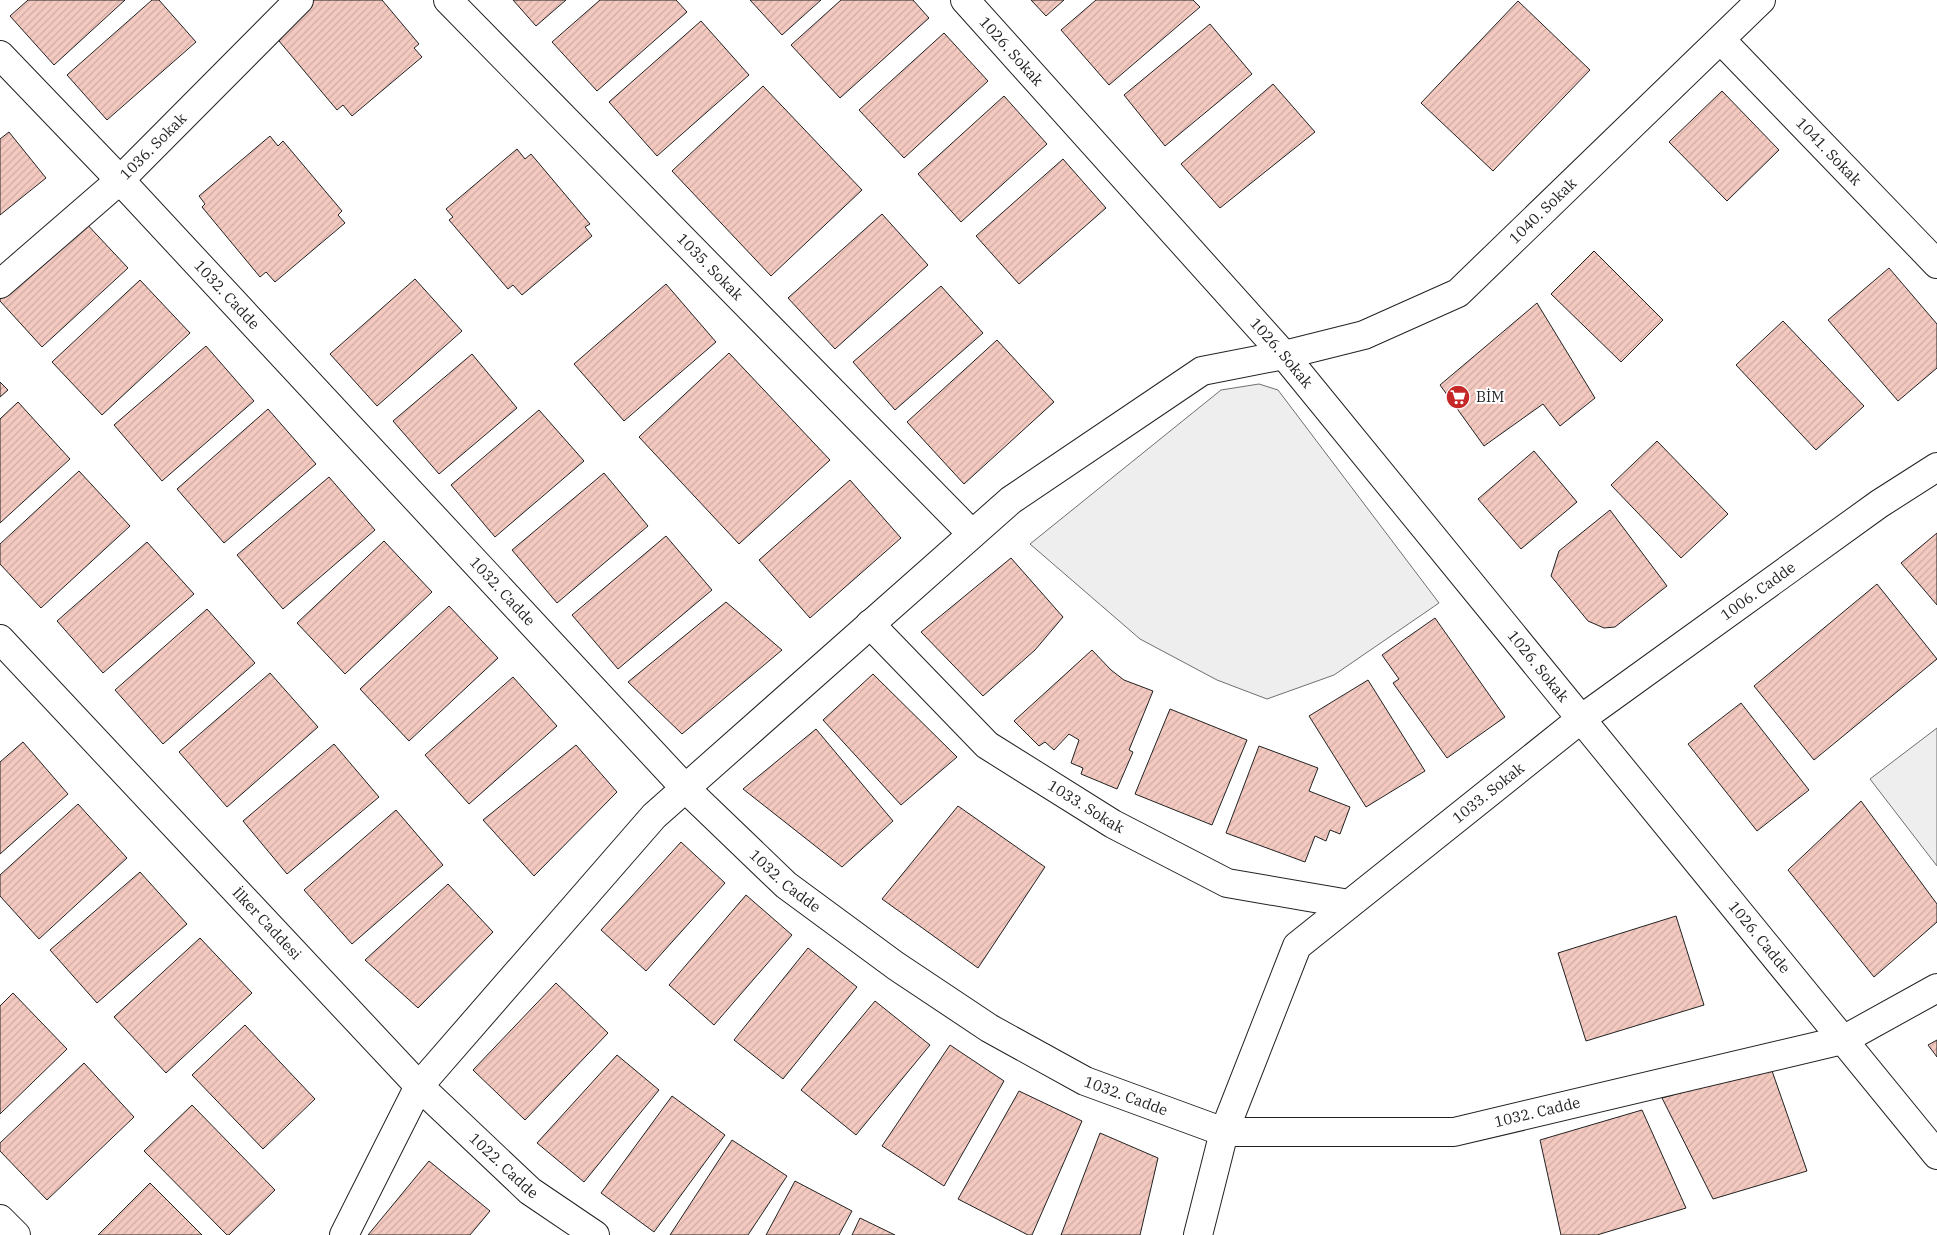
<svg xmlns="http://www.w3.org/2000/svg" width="1937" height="1235" font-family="'IBM Plex Serif',serif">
	<defs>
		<pattern id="building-hatch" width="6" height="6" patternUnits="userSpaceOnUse" patternTransform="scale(1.25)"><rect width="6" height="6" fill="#f3c9c0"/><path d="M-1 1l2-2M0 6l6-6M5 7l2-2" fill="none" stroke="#d0aca5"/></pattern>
	</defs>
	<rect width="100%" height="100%" fill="#fff"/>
	<g fill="#eee" stroke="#6f6f6f">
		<path d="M 1259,384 L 1278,390 L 1439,603 L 1334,675 L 1267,699 L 1217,680 L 1140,639 L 1030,544 L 1221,390 Z"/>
		<path d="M 1937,728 L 1937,866 L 1870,779 Z"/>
	</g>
	<g fill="url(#building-hatch)" stroke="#222">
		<path d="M 28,0 L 125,0 L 54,65 L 10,16 Z"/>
		<path d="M 152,0 L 159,0 L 196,42 L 107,120 L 67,75 Z"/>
		<path d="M 310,0 L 382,0 L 419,44 L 414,48 L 422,57 L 352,116 L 343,105 L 337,110 L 279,41 L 282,37 L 275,29 Z"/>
		<path d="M 513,0 L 566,0 L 536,26 Z"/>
		<path d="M 600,0 L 676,0 L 687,12 L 597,91 L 552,42 Z"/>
		<path d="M 750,0 L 821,0 L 782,35 Z"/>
		<path d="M 841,0 L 913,0 L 929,18 L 840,98 L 791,45 Z"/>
		<path d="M 1031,0 L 1064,0 L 1046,16 Z"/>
		<path d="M 1096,0 L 1193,0 L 1200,7 L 1109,85 L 1061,30 Z"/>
		<path d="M 1518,1 L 1590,70 L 1493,171 L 1421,103 Z"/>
		<path d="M 701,21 L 749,75 L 657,156 L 609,102 Z"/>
		<path d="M 1210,24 L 1252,74 L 1165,146 L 1124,95 Z"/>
		<path d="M 944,33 L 988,81 L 904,158 L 859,110 Z"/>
		<path d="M 1273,84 L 1315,132 L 1220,208 L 1181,164 Z"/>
		<path d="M 763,86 L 862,190 L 771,276 L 672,171 Z"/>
		<path d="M 1722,91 L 1779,150 L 1727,201 L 1669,142 Z"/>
		<path d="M 1004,96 L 1047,144 L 961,222 L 918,174 Z"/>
		<path d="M 9,132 L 46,178 L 0,215 L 0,139 Z"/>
		<path d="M 270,136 L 278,146 L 283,141 L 342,211 L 338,215 L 345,223 L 275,282 L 266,272 L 260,277 L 202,207 L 205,204 L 199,196 Z"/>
		<path d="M 517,149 L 525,159 L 531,154 L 590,224 L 585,227 L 592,236 L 522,295 L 513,285 L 508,289 L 449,220 L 453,217 L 446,209 Z"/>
		<path d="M 1063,159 L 1106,208 L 1019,284 L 976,236 Z"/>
		<path d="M 882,214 L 928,265 L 835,349 L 788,298 Z"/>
		<path d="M 83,220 L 128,268 L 42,347 L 0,301 L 0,296 Z"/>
		<path d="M 1594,251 L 1663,320 L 1621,362 L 1551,294 Z"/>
		<path d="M 1889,268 L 1937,324 L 1937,368 L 1898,401 L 1828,320 Z"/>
		<path d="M 415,279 L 462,331 L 377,406 L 330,354 Z"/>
		<path d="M 140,280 L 190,333 L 102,415 L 52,362 Z"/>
		<path d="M 666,284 L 716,342 L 624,421 L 574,364 Z"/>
		<path d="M 941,286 L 983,333 L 895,410 L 853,362 Z"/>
		<path d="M 1537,303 L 1595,398 L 1560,426 L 1543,404 L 1484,446 L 1440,385 Z"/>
		<path d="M 1783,321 L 1864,406 L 1816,450 L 1736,365 Z"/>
		<path d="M 997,340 L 1054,402 L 964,484 L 907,422 Z"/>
		<path d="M 206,346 L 254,401 L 162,481 L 114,425 Z"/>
		<path d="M 729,353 L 830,460 L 739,544 L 639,437 Z"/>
		<path d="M 472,354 L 517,408 L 439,474 L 393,421 Z"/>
		<path d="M 0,382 L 8,390 L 0,397 Z"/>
		<path d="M 18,402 L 70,459 L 0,523 L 0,419 Z"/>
		<path d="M 268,409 L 316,464 L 224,543 L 177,489 Z"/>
		<path d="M 539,410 L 584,461 L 495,537 L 451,485 Z"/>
		<path d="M 1657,441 L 1728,514 L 1681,558 L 1611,485 Z"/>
		<path d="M 1534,451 L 1577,502 L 1521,549 L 1478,499 Z"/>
		<path d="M 79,471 L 130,526 L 41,608 L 0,564 L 0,544 Z"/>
		<path d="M 604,473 L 648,526 L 557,603 L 512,550 Z"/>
		<path d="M 329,477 L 375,530 L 283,609 L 237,555 Z"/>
		<path d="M 850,480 L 901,538 L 810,618 L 759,560 Z"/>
		<path d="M 1610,510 L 1667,586 L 1615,627 L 1604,628 L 1588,621 L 1551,576 L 1559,551 Z"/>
		<path d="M 1937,533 L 1937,605 L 1901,563 Z"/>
		<path d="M 666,536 L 712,590 L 618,669 L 572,615 Z"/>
		<path d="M 384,541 L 432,592 L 345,674 L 297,623 Z"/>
		<path d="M 147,542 L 194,594 L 103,673 L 57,621 Z"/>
		<path d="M 1011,558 L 1063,617 L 1035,650 L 983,696 L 921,632 Z"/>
		<path d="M 1877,584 L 1937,659 L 1814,760 L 1754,686 Z"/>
		<path d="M 726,602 L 782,650 L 682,734 L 628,682 Z"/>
		<path d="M 449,606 L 498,658 L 409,741 L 360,689 Z"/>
		<path d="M 207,609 L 255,663 L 163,744 L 115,690 Z"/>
		<path d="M 1435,618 L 1505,717 L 1447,758 L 1393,683 L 1399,679 L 1382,655 Z"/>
		<path d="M 1092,650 L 1111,670 L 1124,680 L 1153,691 L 1129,750 L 1133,752 L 1117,789 L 1081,774 L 1083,768 L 1071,763 L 1079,740 L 1069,734 L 1054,750 L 1045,742 L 1039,746 L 1014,721 Z"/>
		<path d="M 270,673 L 318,727 L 227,807 L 179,752 Z"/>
		<path d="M 873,674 L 957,757 L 901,805 L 823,720 Z"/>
		<path d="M 513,677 L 557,726 L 469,804 L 425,755 Z"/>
		<path d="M 1368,680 L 1425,771 L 1366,807 L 1309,716 Z"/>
		<path d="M 1741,703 L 1809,790 L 1757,831 L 1688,744 Z"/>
		<path d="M 1170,709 L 1247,740 L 1212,825 L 1135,794 Z"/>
		<path d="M 816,729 L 893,821 L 842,867 L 743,789 Z"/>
		<path d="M 23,742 L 68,794 L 0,854 L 0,762 Z"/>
		<path d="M 334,744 L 379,797 L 287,874 L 243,821 Z"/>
		<path d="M 576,745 L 617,792 L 534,876 L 483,820 Z"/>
		<path d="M 1259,746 L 1318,768 L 1309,791 L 1350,807 L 1340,834 L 1330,830 L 1326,841 L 1315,836 L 1305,862 L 1226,833 Z"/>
		<path d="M 1861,801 L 1937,904 L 1937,922 L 1874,977 L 1788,870 Z"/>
		<path d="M 78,804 L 127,858 L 39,939 L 0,896 L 0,875 Z"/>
		<path d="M 958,806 L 1045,867 L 978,968 L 882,899 Z"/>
		<path d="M 396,810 L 443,865 L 352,944 L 304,890 Z"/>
		<path d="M 681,842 L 725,883 L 646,971 L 601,930 Z"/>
		<path d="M 140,872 L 187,924 L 97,1003 L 50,950 Z"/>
		<path d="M 448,884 L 493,932 L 418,1008 L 365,960 Z"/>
		<path d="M 746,895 L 792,935 L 714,1025 L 669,985 Z"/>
		<path d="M 1676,916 L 1704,1005 L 1586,1041 L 1558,953 Z"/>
		<path d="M 200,938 L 252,993 L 166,1073 L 114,1017 Z"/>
		<path d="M 808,948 L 857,987 L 783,1079 L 734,1040 Z"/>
		<path d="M 556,983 L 608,1033 L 525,1120 L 473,1070 Z"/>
		<path d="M 13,993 L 67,1049 L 0,1114 L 0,1006 Z"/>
		<path d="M 875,1001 L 930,1045 L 856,1135 L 801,1090 Z"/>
		<path d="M 245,1025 L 315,1099 L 263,1149 L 192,1075 Z"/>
		<path d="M 1937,1040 L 1937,1057 L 1928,1045 Z"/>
		<path d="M 950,1045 L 1004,1081 L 944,1186 L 882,1146 Z"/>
		<path d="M 617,1055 L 659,1090 L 584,1182 L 537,1143 Z"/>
		<path d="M 84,1063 L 134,1117 L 47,1200 L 0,1151 L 0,1143 Z"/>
		<path d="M 1771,1068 L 1807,1171 L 1713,1199 L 1662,1098 Z"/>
		<path d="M 1019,1091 L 1082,1121 L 1032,1235 L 1028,1235 L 958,1199 Z"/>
		<path d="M 672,1096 L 725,1135 L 654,1232 L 601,1193 Z"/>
		<path d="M 192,1105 L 275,1190 L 229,1235 L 227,1235 L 144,1151 Z"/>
		<path d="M 1642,1110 L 1686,1208 L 1597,1235 L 1561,1235 L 1540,1140 Z"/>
		<path d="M 1100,1133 L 1158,1158 L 1140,1235 L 1061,1235 Z"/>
		<path d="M 732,1140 L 787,1176 L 748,1235 L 670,1235 Z"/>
		<path d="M 429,1161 L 490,1211 L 470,1235 L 368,1235 Z"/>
		<path d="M 795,1181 L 852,1211 L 839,1235 L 766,1235 Z"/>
		<path d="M 150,1183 L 202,1235 L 98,1235 Z"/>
		<path d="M 860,1218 L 895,1235 L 852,1235 Z"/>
	</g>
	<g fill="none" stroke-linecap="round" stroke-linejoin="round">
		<g stroke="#222" stroke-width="30">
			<g id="minor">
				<path id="s1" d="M 448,0 L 972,534"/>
				<path id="s2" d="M 965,0 L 1284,355 L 1937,1155"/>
				<path id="s3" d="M 1721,40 L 1937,264"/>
				<path id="s4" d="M 0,55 L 120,180 L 685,788 L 786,885 L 896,966 L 989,1028 L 1085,1081 L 1224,1132 L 1454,1132 L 1843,1040 L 1937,988"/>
				<path id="s5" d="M 0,284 L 120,180 L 299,0"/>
				<path id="s6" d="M 870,624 L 987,745 L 1113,824 L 1227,883 L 1349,904"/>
				<path id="s7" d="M 0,639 L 419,1086 L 530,1191 L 595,1235"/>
				<path d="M 0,1219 L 16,1235"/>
				<path id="s8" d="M 344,1235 L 419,1086 L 654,816 L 1011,500 L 1202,371 L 1284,355 L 1364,335 L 1458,293 L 1761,0"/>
				<path id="s9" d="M 1198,1235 L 1224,1132 L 1297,946 L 1581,719 L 1879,504 L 1937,467"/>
			</g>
		</g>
		<use href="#minor" stroke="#fff" stroke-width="28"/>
	</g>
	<defs>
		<g id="supermarket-disc" transform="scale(1.25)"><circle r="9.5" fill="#c62828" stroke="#fff"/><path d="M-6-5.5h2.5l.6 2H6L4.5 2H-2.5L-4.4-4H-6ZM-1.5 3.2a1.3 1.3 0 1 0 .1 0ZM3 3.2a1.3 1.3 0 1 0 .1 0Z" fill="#fff"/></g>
	</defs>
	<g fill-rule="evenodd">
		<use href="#supermarket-disc" x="1458" y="397"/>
	</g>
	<g text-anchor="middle" stroke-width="4" stroke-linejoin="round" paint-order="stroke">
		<g font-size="15" fill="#222" stroke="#fff">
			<text dy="5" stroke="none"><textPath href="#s2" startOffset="69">1026. Sokak</textPath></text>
			<text dy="5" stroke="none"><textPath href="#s5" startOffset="206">1036. Sokak</textPath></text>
			<text dy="5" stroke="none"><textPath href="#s3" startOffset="155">1041. Sokak</textPath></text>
			<text dy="5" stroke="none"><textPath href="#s8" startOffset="1619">1040. Sokak</textPath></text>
			<text dy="5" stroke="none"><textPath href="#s1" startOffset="374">1035. Sokak</textPath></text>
			<text dy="5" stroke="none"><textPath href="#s4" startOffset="330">1032. Cadde</textPath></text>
			<text dy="5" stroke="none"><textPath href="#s2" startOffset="474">1026. Sokak</textPath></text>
			<text dy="5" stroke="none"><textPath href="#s4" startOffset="735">1032. Cadde</textPath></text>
			<text dy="5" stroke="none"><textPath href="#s9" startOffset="888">1006. Cadde</textPath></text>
			<text dy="5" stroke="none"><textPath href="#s2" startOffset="879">1026. Sokak</textPath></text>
			<text dy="5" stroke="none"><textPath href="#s9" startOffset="551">1033. Sokak</textPath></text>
			<text dy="5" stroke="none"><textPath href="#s6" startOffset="285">1033. Sokak</textPath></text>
			<text dy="5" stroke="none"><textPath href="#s4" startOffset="1140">1032. Cadde</textPath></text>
			<text dy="5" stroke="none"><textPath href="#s7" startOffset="390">İlker Caddesi</textPath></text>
			<text dy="5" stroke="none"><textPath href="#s2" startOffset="1229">1026. Cadde</textPath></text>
			<text dy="5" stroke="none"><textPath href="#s4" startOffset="1545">1032. Cadde</textPath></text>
			<text dy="5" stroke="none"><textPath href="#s4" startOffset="1965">1032. Cadde</textPath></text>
			<text dy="5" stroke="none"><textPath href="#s7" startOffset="729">1022. Cadde</textPath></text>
		</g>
		<g font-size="15" fill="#222" stroke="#fff" text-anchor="start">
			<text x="1476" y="402">BİM</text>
		</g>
	</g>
</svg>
